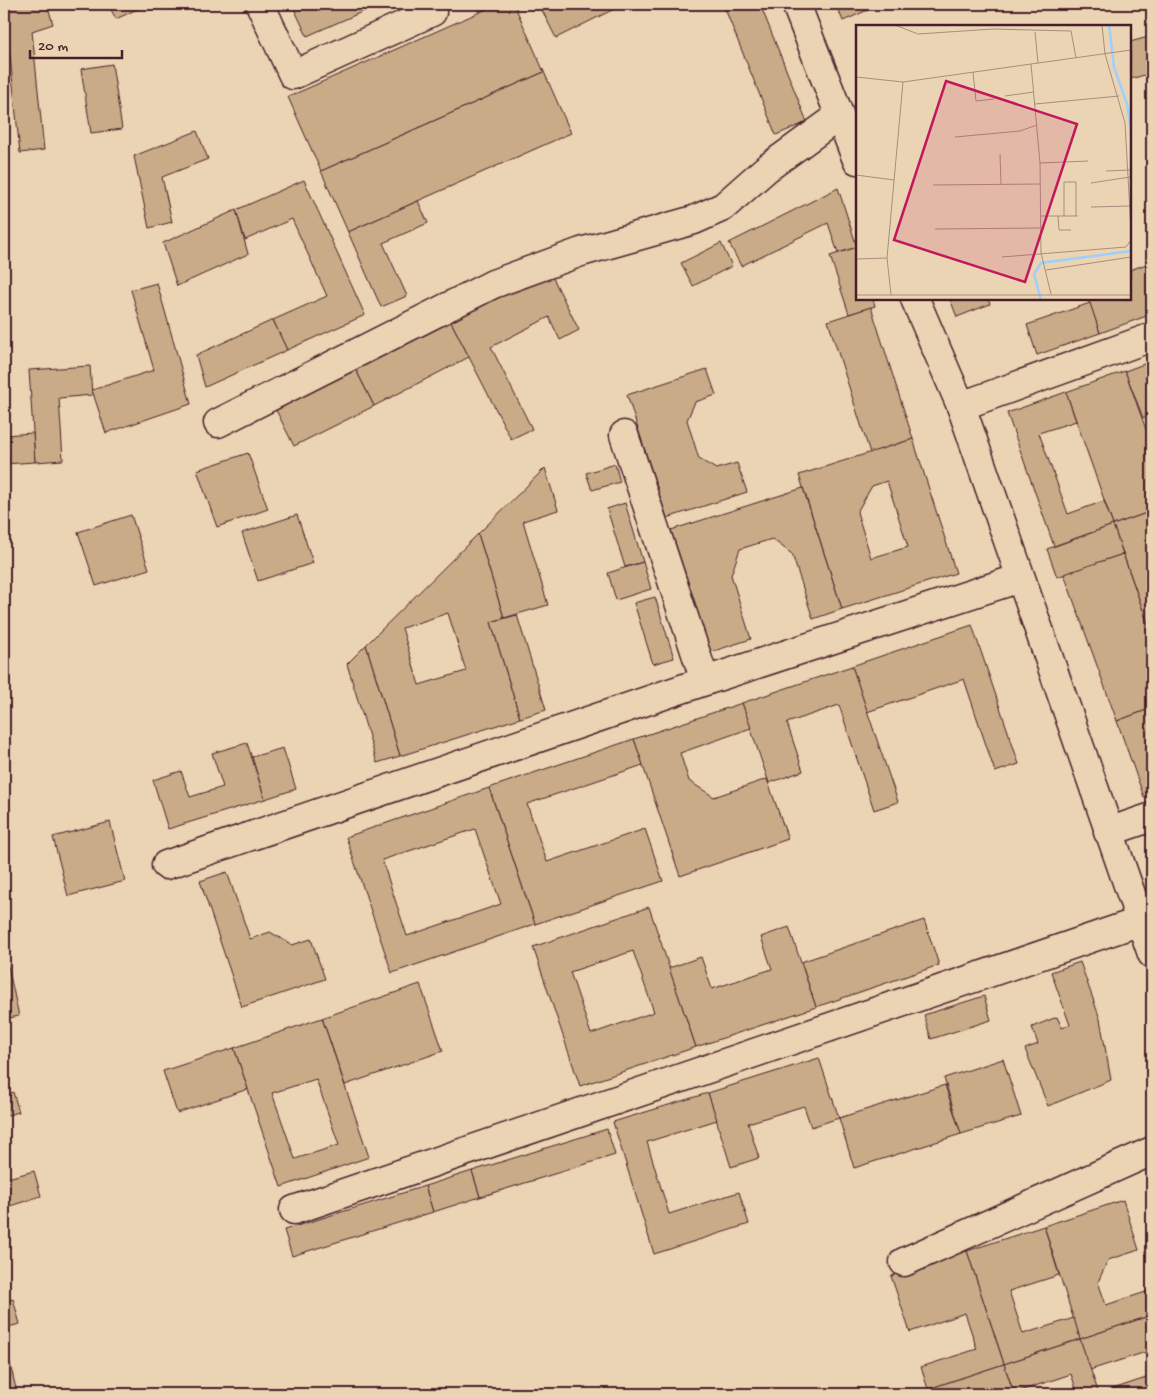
<svg xmlns="http://www.w3.org/2000/svg" width="1156" height="1398" font-family="'Gochi Hand',sans-serif">
	<rect width="100%" height="100%" fill="#ead4b3"/>
	<filter id="ink" filterUnits="userSpaceOnUse"><feTurbulence type="fractalNoise" baseFrequency=".02" numOctaves="2"/><feDisplacementMap in="SourceGraphic" scale="10" xChannelSelector="R" yChannelSelector="G"/><feConvolveMatrix kernelMatrix="1 2 1 2 8 2 1 2 1" color-interpolation-filters="sRGB"/></filter>
	<g filter="url(#ink)">
		<g fill="#c9ac87" stroke="#4a1f2b" fill-rule="evenodd">
			<path d="M 19,4 L 47,4 L 53,24 L 32,31 L 44,150 L 20,153 L 5,8 Z"/>
			<path d="M 108,4 L 148,4 L 116,19 Z"/>
			<path d="M 292,4 L 380,4 L 307,36 Z"/>
			<path d="M 476,4 L 498,4 L 480,12 Z"/>
			<path d="M 498,4 L 514,4 L 544,72 L 321,171 L 288,97 Z"/>
			<path d="M 539,4 L 614,4 L 616,8 L 556,38 Z"/>
			<path d="M 723,4 L 760,4 L 807,122 L 776,135 Z"/>
			<path d="M 836,4 L 868,4 L 870,9 L 843,21 Z"/>
			<path d="M 1152,36 L 1152,73 L 1130,79 L 1130,42 Z"/>
			<path d="M 112,64 L 122,129 L 91,133 L 81,69 Z"/>
			<path d="M 544,72 L 571,133 L 348,232 L 321,171 Z"/>
			<path d="M 197,131 L 208,159 L 162,177 L 172,222 L 149,228 L 134,156 Z"/>
			<path d="M 304,180 L 365,315 L 287,350 L 273,320 L 327,296 L 292,219 L 245,240 L 236,210 Z"/>
			<path d="M 838,188 L 857,247 L 838,253 L 828,223 L 741,266 L 729,243 Z"/>
			<path d="M 418,201 L 428,223 L 383,243 L 407,296 L 381,307 L 348,232 Z"/>
			<path d="M 236,210 L 248,254 L 177,286 L 163,243 Z"/>
			<path d="M 721,243 L 732,266 L 693,286 L 681,263 Z"/>
			<path d="M 857,247 L 857,299 L 873,299 L 875,306 L 849,314 L 830,256 Z"/>
			<path d="M 1152,262 L 1152,314 L 1100,333 L 1088,299 L 1130,299 L 1130,270 Z"/>
			<path d="M 550,272 L 579,330 L 560,340 L 549,317 L 491,347 L 532,429 L 511,439 L 451,322 Z"/>
			<path d="M 157,283 L 191,404 L 106,433 L 92,390 L 154,370 L 131,290 Z"/>
			<path d="M 950,299 L 988,299 L 990,304 L 957,317 Z"/>
			<path d="M 1090,303 L 1100,333 L 1037,355 L 1027,325 Z"/>
			<path d="M 871,307 L 913,439 L 870,453 L 828,321 Z"/>
			<path d="M 273,320 L 287,350 L 205,387 L 196,355 Z"/>
			<path d="M 451,322 L 469,357 L 374,406 L 356,370 Z"/>
			<path d="M 1152,361 L 1152,415 L 1143,418 L 1125,371 Z"/>
			<path d="M 90,366 L 92,395 L 59,398 L 63,460 L 35,462 L 29,370 Z"/>
			<path d="M 707,369 L 716,395 L 695,402 L 687,420 L 699,459 L 716,469 L 737,463 L 747,492 L 667,518 L 627,395 Z"/>
			<path d="M 356,370 L 374,406 L 294,446 L 276,410 Z"/>
			<path d="M 1125,371 L 1152,446 L 1152,511 L 1113,525 L 1066,392 Z"/>
			<path d="M 1066,392 L 1076,421 L 1039,433 L 1068,514 L 1104,501 L 1113,525 L 1054,546 L 1007,413 Z"/>
			<path d="M 33,433 L 35,462 L 4,464 L 4,435 Z"/>
			<path d="M 913,439 L 956,573 L 842,609 L 799,475 ZM 887,481 L 908,547 L 871,558 L 857,512 L 872,486 Z"/>
			<path d="M 248,453 L 268,509 L 217,527 L 197,470 Z"/>
			<path d="M 615,464 L 620,482 L 592,490 L 586,473 Z"/>
			<path d="M 545,468 L 558,510 L 523,521 L 548,605 L 504,618 L 478,534 Z"/>
			<path d="M 803,488 L 842,609 L 813,619 L 792,554 L 772,539 L 740,549 L 731,575 L 751,639 L 711,652 L 671,530 Z"/>
			<path d="M 625,503 L 643,562 L 625,567 L 607,509 Z"/>
			<path d="M 1152,511 L 1152,636 L 1113,525 Z"/>
			<path d="M 131,515 L 149,569 L 96,586 L 78,532 Z"/>
			<path d="M 297,515 L 313,563 L 258,581 L 242,533 Z"/>
			<path d="M 1113,525 L 1123,554 L 1057,577 L 1047,549 Z"/>
			<path d="M 478,534 L 504,618 L 491,622 L 520,718 L 400,756 L 366,645 ZM 448,613 L 466,671 L 419,685 L 402,628 Z"/>
			<path d="M 1123,554 L 1152,636 L 1152,708 L 1117,721 L 1064,574 Z"/>
			<path d="M 643,562 L 651,589 L 616,600 L 608,573 Z"/>
			<path d="M 655,597 L 674,658 L 653,664 L 634,603 Z"/>
			<path d="M 517,615 L 546,710 L 520,718 L 491,622 Z"/>
			<path d="M 972,625 L 1019,764 L 995,772 L 964,679 L 867,712 L 852,666 Z"/>
			<path d="M 366,645 L 400,756 L 377,763 L 347,664 Z"/>
			<path d="M 852,666 L 898,802 L 874,810 L 839,705 L 787,723 L 803,771 L 769,783 L 742,703 Z"/>
			<path d="M 742,703 L 751,728 L 680,753 L 689,781 L 714,797 L 767,779 L 788,839 L 680,876 L 634,739 Z"/>
			<path d="M 1152,708 L 1152,794 L 1144,797 L 1117,721 Z"/>
			<path d="M 634,739 L 643,765 L 527,804 L 547,862 L 645,829 L 663,881 L 535,924 L 489,788 Z"/>
			<path d="M 247,743 L 265,799 L 168,829 L 153,780 L 181,771 L 190,797 L 223,787 L 212,753 Z"/>
			<path d="M 283,748 L 296,789 L 265,799 L 252,757 Z"/>
			<path d="M 489,788 L 535,924 L 392,973 L 346,837 ZM 475,829 L 501,904 L 407,936 L 382,860 Z"/>
			<path d="M 110,822 L 125,881 L 68,896 L 53,837 Z"/>
			<path d="M 227,872 L 250,939 L 270,932 L 292,945 L 311,939 L 325,979 L 242,1007 L 200,881 Z"/>
			<path d="M 649,907 L 696,1047 L 580,1086 L 533,947 ZM 633,951 L 654,1012 L 591,1034 L 570,972 Z"/>
			<path d="M 924,920 L 939,965 L 816,1007 L 801,962 Z"/>
			<path d="M 789,927 L 816,1007 L 696,1047 L 669,968 L 701,957 L 712,989 L 772,969 L 761,937 Z"/>
			<path d="M 4,948 L 19,1016 L 4,1019 Z"/>
			<path d="M 1080,962 L 1100,1019 L 1111,1080 L 1048,1106 L 1025,1049 L 1038,1044 L 1032,1027 L 1057,1017 L 1062,1028 L 1070,1025 L 1051,972 Z"/>
			<path d="M 420,984 L 443,1051 L 345,1085 L 322,1018 Z"/>
			<path d="M 984,996 L 991,1020 L 931,1039 L 924,1015 Z"/>
			<path d="M 322,1018 L 369,1157 L 281,1187 L 234,1048 ZM 316,1079 L 339,1145 L 295,1159 L 272,1093 Z"/>
			<path d="M 234,1048 L 248,1089 L 177,1113 L 163,1071 Z"/>
			<path d="M 819,1058 L 839,1118 L 811,1127 L 804,1106 L 748,1123 L 759,1158 L 731,1167 L 708,1093 Z"/>
			<path d="M 1003,1059 L 1021,1116 L 961,1134 L 944,1078 Z"/>
			<path d="M 945,1085 L 961,1134 L 854,1168 L 839,1118 Z"/>
			<path d="M 13,1092 L 19,1112 L 4,1116 L 4,1095 Z"/>
			<path d="M 708,1093 L 717,1120 L 647,1142 L 669,1214 L 739,1192 L 749,1224 L 654,1254 L 613,1122 Z"/>
			<path d="M 607,1129 L 615,1155 L 480,1197 L 472,1171 Z"/>
			<path d="M 34,1171 L 41,1196 L 4,1208 L 4,1179 Z"/>
			<path d="M 472,1171 L 480,1197 L 433,1212 L 425,1186 Z"/>
			<path d="M 425,1186 L 433,1212 L 292,1256 L 284,1230 Z"/>
			<path d="M 1123,1200 L 1139,1250 L 1108,1260 L 1098,1282 L 1106,1305 L 1152,1290 L 1152,1315 L 1080,1339 L 1044,1226 Z"/>
			<path d="M 1044,1226 L 1059,1275 L 1009,1291 L 1023,1334 L 1074,1318 L 1080,1339 L 1004,1364 L 967,1251 Z"/>
			<path d="M 967,1251 L 1004,1364 L 928,1389 L 921,1367 L 977,1349 L 965,1313 L 910,1332 L 891,1276 Z"/>
			<path d="M 13,1299 L 20,1324 L 4,1328 L 4,1302 Z"/>
			<path d="M 1152,1315 L 1152,1350 L 1090,1370 L 1080,1339 Z"/>
			<path d="M 4,1338 L 17,1393 L 13,1394 L 4,1394 Z"/>
			<path d="M 1080,1339 L 1099,1394 L 1078,1394 L 1071,1374 L 1014,1393 L 1004,1364 Z"/>
			<path d="M 1004,1364 L 1014,1394 L 930,1394 L 928,1389 Z"/>
			<path d="M 1152,1376 L 1152,1394 L 1098,1394 Z"/>
		</g>
		<g fill="none" stroke-linecap="round" stroke-linejoin="round">
			<g stroke="#4a1f2b" stroke-width="31">
				<g id="minor">
					<path d="M 260,4 L 293,75 L 432,12"/>
					<path d="M 796,4 L 857,160"/>
					<path d="M 915,299 L 961,406 L 1152,954"/>
					<path d="M 961,406 L 1152,337"/>
					<path d="M 218,423 L 493,284 L 581,252 L 694,220 L 723,207 L 766,169 L 839,116"/>
					<path d="M 624,435 L 705,681"/>
					<path d="M 1108,832 L 1152,817"/>
					<path d="M 166,865 L 705,681 L 1020,578"/>
					<path d="M 294,1210 L 1141,921"/>
					<path d="M 904,1262 L 1152,1151"/>
				</g>
			</g>
			<use href="#minor" stroke="#ead4b3" stroke-width="28"/>
		</g>
	</g>
	<g transform="translate(856 25)">
		<rect width="275" height="275" fill="#ead4b3"/>
		<path fill="none" stroke="#9dd0fb" stroke-width="2.5" d="M 253,0 L 258,42 L 271,79 L 275,106M 185,275 L 178,249 L 185,238 L 275,226"/>
		<path fill="none" stroke="#aa8c7d" stroke-width="1" d="M 39,0 L 62,9 L 137,4 L 215,6 L 220,33M 246,0 L 249,29 L 269,98 L 275,205M 179,7 L 182,38M 175,39 L 184,138 L 185,228 L 195,269M 117,47 L 120,76 L 138,74M 0,52 L 47,57 L 275,25M 149,71 L 178,67M 179,79 L 263,71M 99,112 L 164,106 L 181,100M 144,129 L 145,159M 184,138 L 232,136M 250,146 L 274,145M 0,150 L 38,155M 235,158 L 274,152M 77,160 L 184,159M 235,182 L 274,181M 185,191 L 222,191M 202,191 L 203,205 L 215,205M 208,191 L 208,157 L 220,157 L 220,191M 79,204 L 185,203M 146,232 L 270,222 L 275,215M 0,234 L 31,233M 190,245 L 275,232M 0,270 L 275,270M 35,270 L 31,233 L 47,57"/>
		<path fill="#c2185b" fill-opacity="0.15" stroke="#c2185b" stroke-width="2.5" d="M 90,56 L 221,99 L 169,257 L 38,215 Z"/>
		<rect width="275" height="275" fill="none" stroke="#4a1f2b" stroke-width="2.5"/>
	</g>
	<rect width="1156" height="1398" fill="none" stroke="#ead4b3" stroke-width="20"/>
	<rect x="10" y="10" width="1136" height="1378" fill="none" stroke="#4a1f2b" stroke-width="2" filter="url(#ink)"/>
	<path d="M30 50v8h92v-8" fill="none" stroke="#4a1f2b" stroke-width="2.5"/>
	<text x="38" y="50" font-size="15" fill="#4a1f2b" stroke="#ead4b3" stroke-width="4" paint-order="stroke">20 m</text>
</svg>
